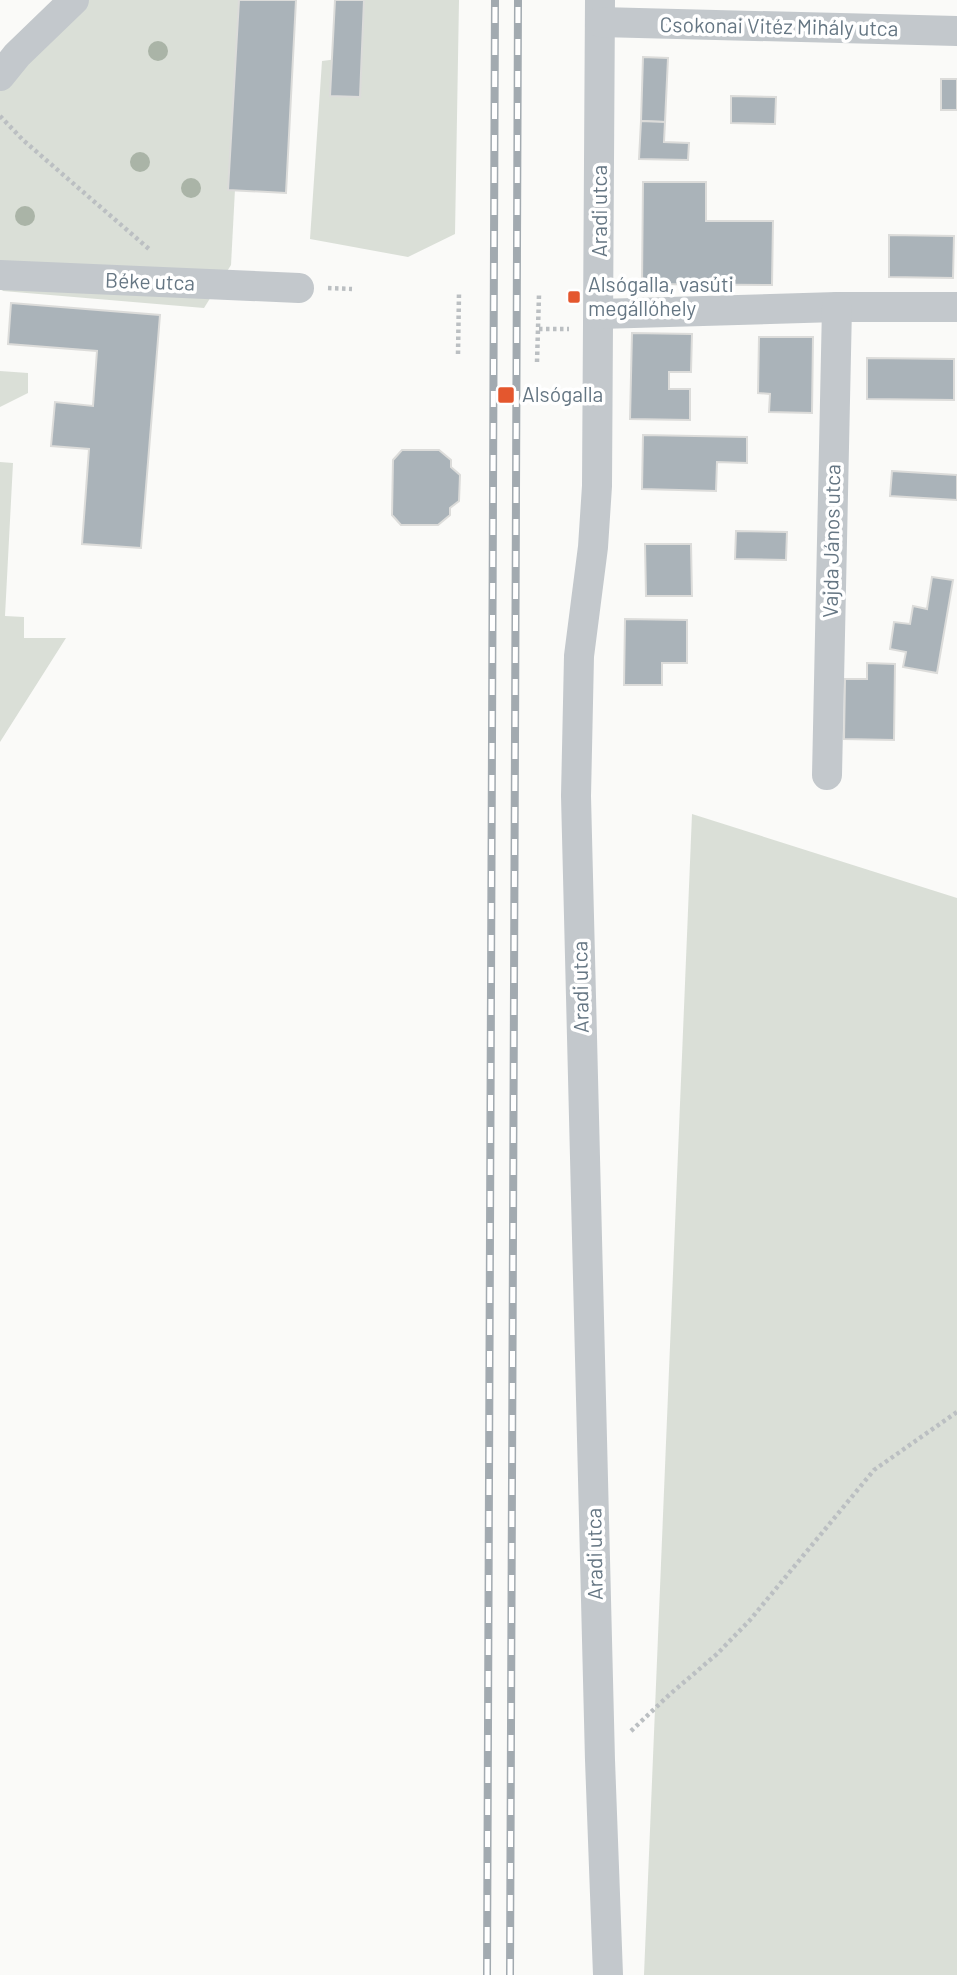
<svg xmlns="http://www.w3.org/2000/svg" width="957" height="1975" font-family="Barlow,sans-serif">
	<rect width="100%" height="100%" fill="#fafaf8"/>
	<g fill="#dadfd7">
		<path d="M 55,0 L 245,0 L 231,265 L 204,308 L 3,291 L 0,288 L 0,76 Z"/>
		<path d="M 364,0 L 459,0 L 455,234 L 408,257 L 310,239 L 322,61 L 361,56 Z"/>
		<path d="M 0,371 L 28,373 L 28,393 L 0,407 Z"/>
		<path d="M 0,462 L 13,463 L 5,616 L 24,617 L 24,638 L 66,638 L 0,742 Z"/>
		<path d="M 692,814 L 957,898 L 957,1975 L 644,1975 Z"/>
	</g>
	<g fill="#aab3b9" stroke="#dcdcda" stroke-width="2">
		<path d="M 239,0 L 296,0 L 286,193 L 228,190 Z"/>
		<path d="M 335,0 L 364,0 L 360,97 L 330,96 Z"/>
		<path d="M 643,57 L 668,58 L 665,122 L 641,121 Z"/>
		<rect x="941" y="79" width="16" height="31"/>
		<path d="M 731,96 L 776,97 L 775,124 L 731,123 Z"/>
		<path d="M 641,121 L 665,122 L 664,142 L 689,143 L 688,160 L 639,159 Z"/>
		<path d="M 643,182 L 706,182 L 706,221 L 773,221 L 772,285 L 642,284 Z"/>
		<path d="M 889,235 L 954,236 L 953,278 L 889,277 Z"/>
		<path d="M 11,303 L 160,315 L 141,548 L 82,544 L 89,449 L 51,446 L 55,402 L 93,406 L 97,351 L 8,344 Z"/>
		<path d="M 632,333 L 692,334 L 691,372 L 669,372 L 669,389 L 690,389 L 690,420 L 630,419 Z"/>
		<path d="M 759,337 L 813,337 L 812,413 L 769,412 L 770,394 L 758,393 Z"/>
		<path d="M 867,358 L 954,359 L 954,400 L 867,399 Z"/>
		<path d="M 643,435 L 747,437 L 747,463 L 717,462 L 716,491 L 642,489 Z"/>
		<path d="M 402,450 L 439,450 L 451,460 L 451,467 L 460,475 L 459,501 L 450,508 L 450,515 L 438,525 L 401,525 L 392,515 L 393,460 Z"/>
		<path d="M 892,471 L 957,475 L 957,500 L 890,496 Z"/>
		<path d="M 736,531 L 787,532 L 786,560 L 735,559 Z"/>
		<path d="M 645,544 L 691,544 L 692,596 L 646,596 Z"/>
		<path d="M 932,577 L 953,580 L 937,673 L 903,667 L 906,652 L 890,649 L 894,622 L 910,624 L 913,606 L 927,609 Z"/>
		<path d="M 625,619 L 687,620 L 687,663 L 662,663 L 662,685 L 624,685 Z"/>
		<path d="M 867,663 L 895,664 L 894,740 L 844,739 L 845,679 L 867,679 Z"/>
	</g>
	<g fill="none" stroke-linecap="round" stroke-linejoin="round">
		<g stroke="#bbbfc2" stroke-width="4.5" stroke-dasharray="3.5 3.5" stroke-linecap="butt">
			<path d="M 0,116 L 23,140 L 149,249"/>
			<path d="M 328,288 L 352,289"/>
			<path d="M 539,329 L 569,329"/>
			<path d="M 458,354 L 459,293"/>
			<path d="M 537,362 L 539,295"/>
			<path d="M 631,1731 L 669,1695 L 717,1654 L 750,1620 L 874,1470 L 957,1412"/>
		</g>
		<g stroke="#c3c8cc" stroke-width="30">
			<path d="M 600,0 L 597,486 L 593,547 L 579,656 L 576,796 L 600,1760 L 608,1975"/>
			<path d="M 600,22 L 957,31"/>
			<path d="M 0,76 L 17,55 L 74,0"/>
			<path d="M 0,275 L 299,288"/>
			<path d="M 599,314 L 837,307 L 957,307"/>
			<path d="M 827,775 L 837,307"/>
		</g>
		<g stroke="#a2aab0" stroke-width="8">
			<g id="rail">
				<path d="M 487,1975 L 495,0"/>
				<path d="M 510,1975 L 518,0"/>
			</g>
		</g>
		<use href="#rail" stroke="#fff" stroke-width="5" stroke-dasharray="16" stroke-linecap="butt"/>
	</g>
	<g fill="#aab4a7">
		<circle cx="158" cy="51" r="10"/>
		<circle cx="140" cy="162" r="10"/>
		<circle cx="191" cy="188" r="10"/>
		<circle cx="25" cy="216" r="10"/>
	</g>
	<g fill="#e4572e" stroke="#fff" stroke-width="2.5">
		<rect x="567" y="290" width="14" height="14" rx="3.5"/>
		<rect x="497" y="386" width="18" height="18" rx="3.5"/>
	</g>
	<g text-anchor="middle" stroke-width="7" stroke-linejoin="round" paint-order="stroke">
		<g font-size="21" fill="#657683" stroke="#fff">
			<text transform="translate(779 27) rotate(1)" y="7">Csokonai Vitéz Mihály utca</text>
			<text transform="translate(600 211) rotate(-90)" y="7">Aradi utca</text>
			<text transform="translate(150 282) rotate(2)" y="7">Béke utca</text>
			<text transform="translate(832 541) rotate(-89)" y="7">Vajda János utca</text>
			<text transform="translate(581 987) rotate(-91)" y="7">Aradi utca</text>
			<text transform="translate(595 1554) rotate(-91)" y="7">Aradi utca</text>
		</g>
		<g font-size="21" fill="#657683" stroke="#fff" text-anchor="start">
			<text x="588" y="292">Alsógalla, vasúti<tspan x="588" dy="24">megállóhely</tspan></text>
			<text x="522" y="402">Alsógalla</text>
		</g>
	</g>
</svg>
